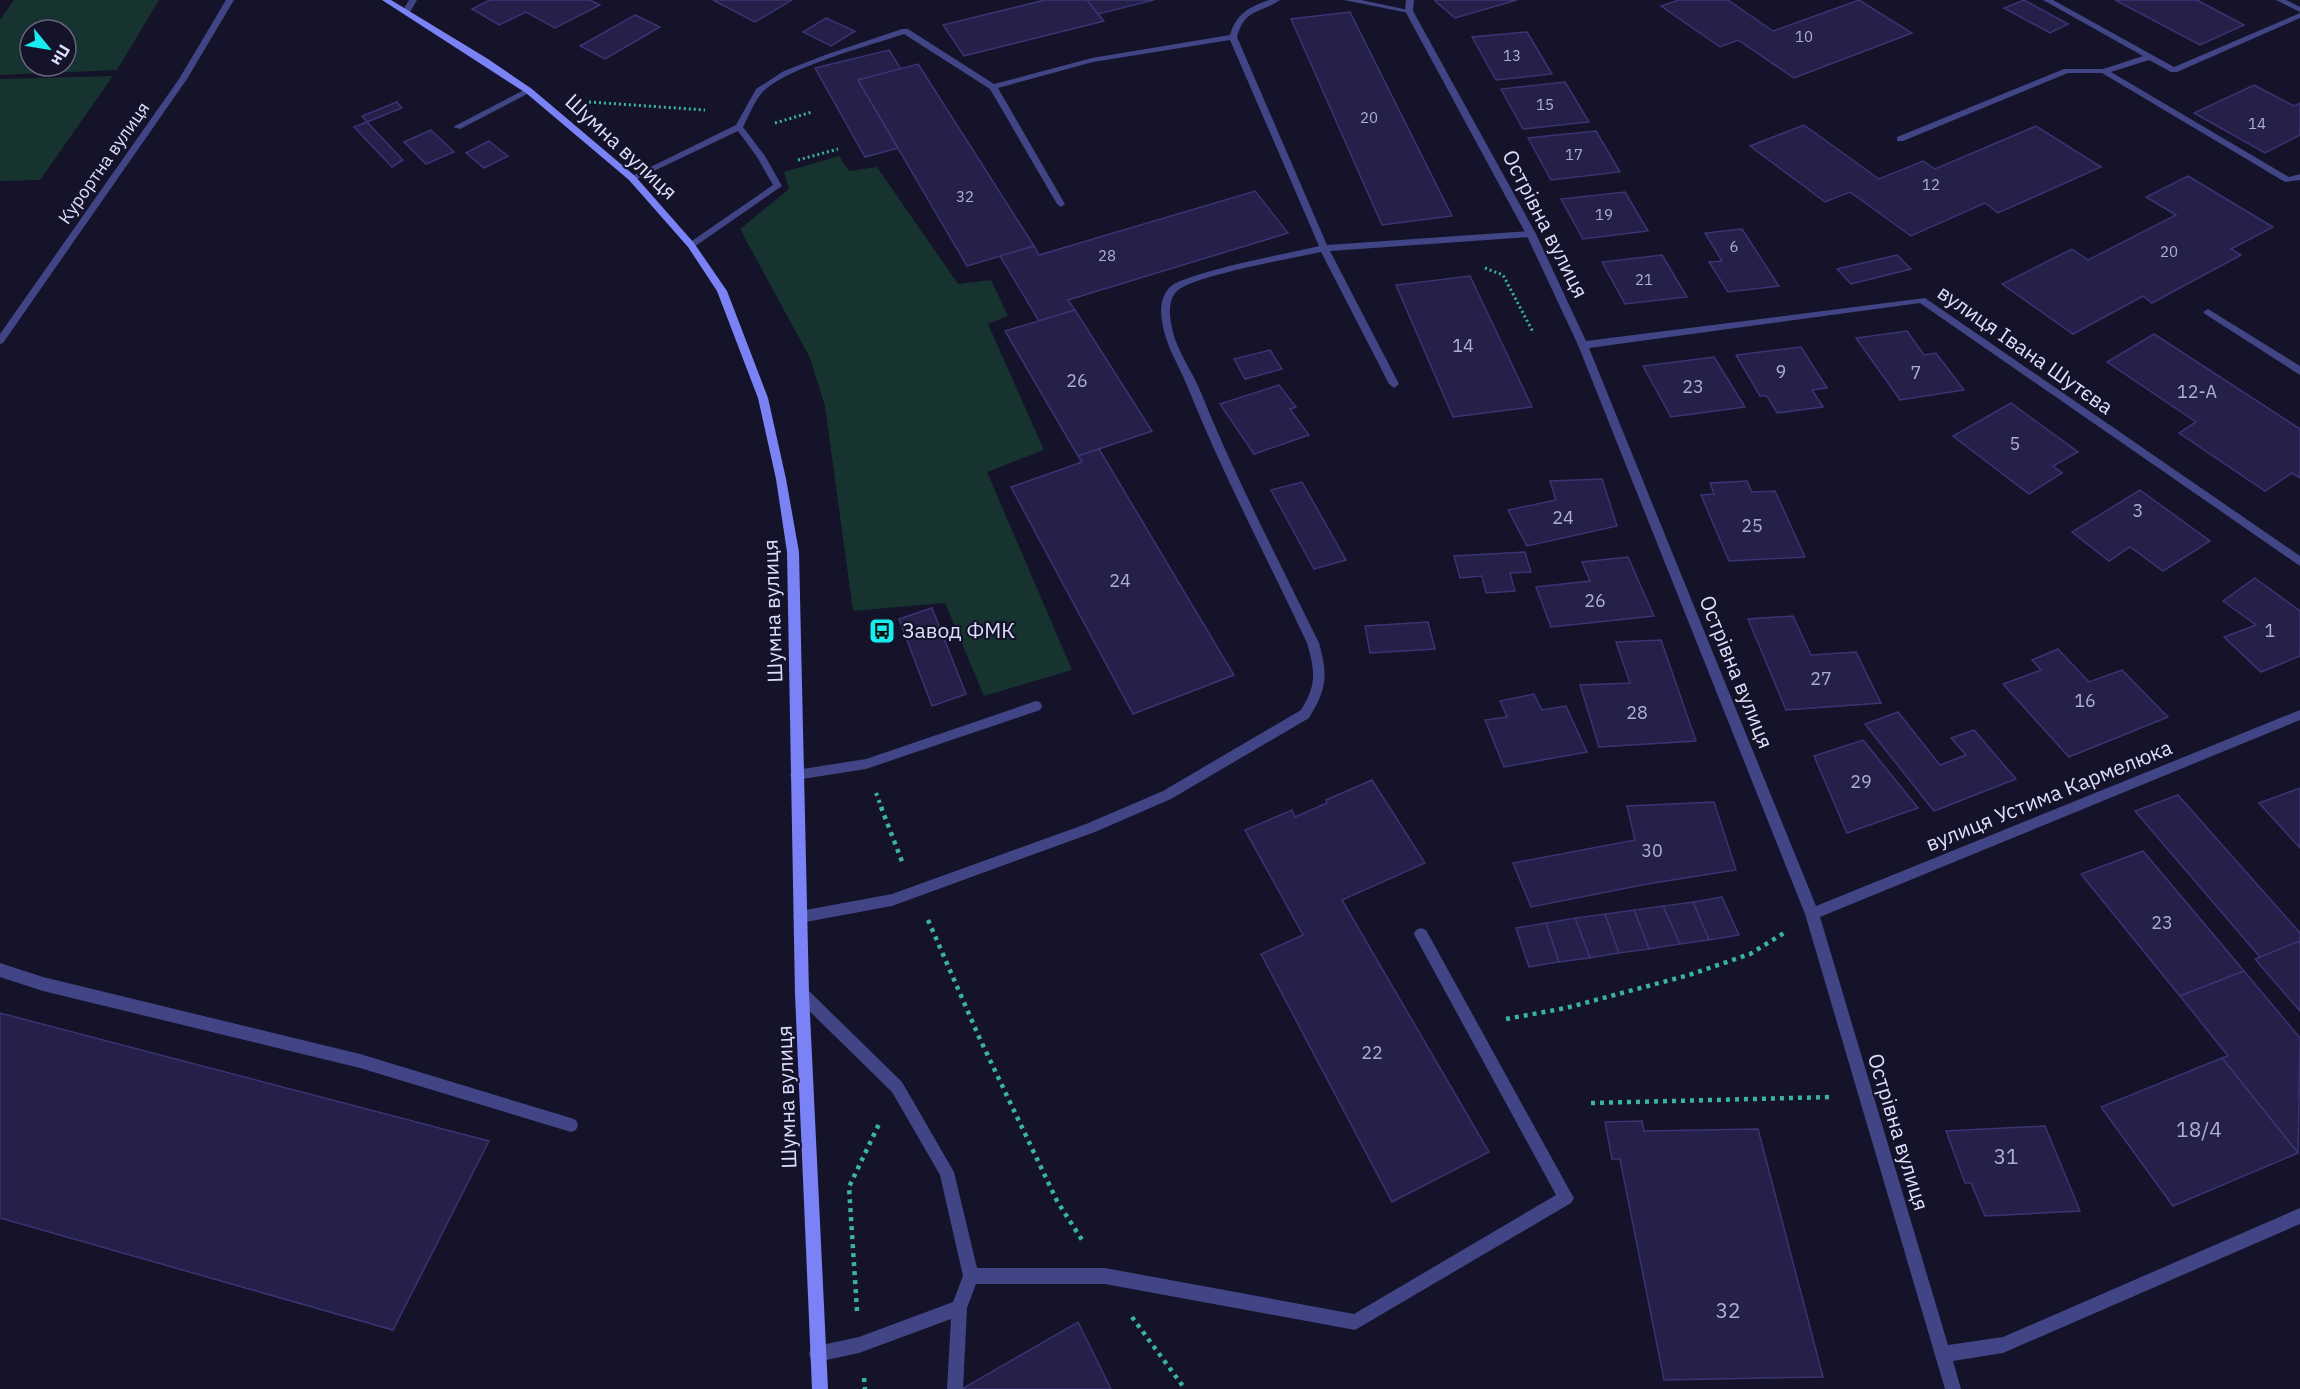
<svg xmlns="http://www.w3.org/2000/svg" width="2300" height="1389" font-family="'IBM Plex Sans',sans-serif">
	<rect width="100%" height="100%" fill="#141329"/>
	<g fill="#16332f" fill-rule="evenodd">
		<path d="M 14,0 L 159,0 L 117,70 L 0,75 L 0,20 ZM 30,30 L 66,30 L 66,66 L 30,66 Z"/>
		<path d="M 113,76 L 40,180 L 0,181 L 0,79 Z"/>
		<path d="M 839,156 L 849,171 L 877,167 L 958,284 L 991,280 L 1008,316 L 988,324 L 1044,450 L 987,472 L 1072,670 L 984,696 L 945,603 L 853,611 L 825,406 L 810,358 L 740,229 L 789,189 L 784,172 Z"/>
	</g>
	<g fill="#252049" stroke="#3b3373" stroke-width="1.5">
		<path d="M 490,0 L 590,0 L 600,5 L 555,28 L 526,12 L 499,25 L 472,9 Z"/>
		<path d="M 713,0 L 792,0 L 755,22 Z"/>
		<path d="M 1045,0 L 1087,0 L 1104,21 L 964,56 L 943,25 Z"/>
		<path d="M 1087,0 L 1154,0 L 1098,14 Z"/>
		<path d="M 1438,0 L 1517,0 L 1455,18 L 1435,1 Z"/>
		<path d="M 1679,0 L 1728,0 L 1773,31 L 1859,0 L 1912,33 L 1794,78 L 1738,40 L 1720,47 L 1661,6 Z"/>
		<path d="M 2024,0 L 2068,24 L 2050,33 L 2004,8 Z"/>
		<path d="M 2115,0 L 2197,0 L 2244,25 L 2200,45 Z"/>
		<path d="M 1350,12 L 1452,216 L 1382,225 L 1291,19 Z"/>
		<path d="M 635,15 L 660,27 L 605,59 L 580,46 Z"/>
		<path d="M 826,18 L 855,31 L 831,46 L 803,32 Z"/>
		<path d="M 1527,32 L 1552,74 L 1496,80 L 1472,37 Z"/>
		<path d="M 889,50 L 901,69 L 858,80 L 898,148 L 865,157 L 815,68 Z"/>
		<path d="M 918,64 L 1034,246 L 967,266 L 858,80 Z"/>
		<path d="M 1565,82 L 1589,122 L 1523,129 L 1501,89 Z"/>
		<path d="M 2254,85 L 2294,106 L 2300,103 L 2300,135 L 2265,153 L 2194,113 Z"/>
		<path d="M 397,102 L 402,108 L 367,122 L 362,116 Z"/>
		<path d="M 367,122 L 403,160 L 392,167 L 354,127 Z"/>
		<path d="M 1804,125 L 1879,179 L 1923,161 L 1935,169 L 2036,126 L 2101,167 L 1998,213 L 1985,203 L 1911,236 L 1850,192 L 1825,202 L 1750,146 Z"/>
		<path d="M 431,130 L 454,152 L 426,164 L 404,142 Z"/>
		<path d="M 1596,131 L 1620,172 L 1551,180 L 1528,138 Z"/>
		<path d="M 489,141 L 508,156 L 484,168 L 466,153 Z"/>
		<path d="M 2188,176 L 2273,227 L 2231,249 L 2241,255 L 2152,303 L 2143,296 L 2073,334 L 2002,284 L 2072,249 L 2088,260 L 2176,215 L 2146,197 Z"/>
		<path d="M 1255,191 L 1288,233 L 1068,300 L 1075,310 L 1039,321 L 1000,256 L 1034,246 L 1039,255 Z"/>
		<path d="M 1625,192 L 1648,231 L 1583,239 L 1561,199 Z"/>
		<path d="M 1742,229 L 1779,286 L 1728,292 L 1709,262 L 1722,261 L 1705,233 Z"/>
		<path d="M 1662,255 L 1687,297 L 1625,304 L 1602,262 Z"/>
		<path d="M 1897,255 L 1911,269 L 1851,284 L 1837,269 Z"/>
		<path d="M 1470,276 L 1532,407 L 1453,417 L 1396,285 Z"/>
		<path d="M 1075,310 L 1152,431 L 1078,456 L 1005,331 Z"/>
		<path d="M 1907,331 L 1924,355 L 1936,353 L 1964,390 L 1900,400 L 1856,338 Z"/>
		<path d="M 2154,334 L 2300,429 L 2300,478 L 2292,473 L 2265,491 L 2179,433 L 2196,422 L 2107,362 Z"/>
		<path d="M 1801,347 L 1827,388 L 1812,390 L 1823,407 L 1777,413 L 1767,396 L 1760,396 L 1736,355 Z"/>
		<path d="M 1270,350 L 1282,369 L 1245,379 L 1234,359 Z"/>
		<path d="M 1714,357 L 1745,407 L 1671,417 L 1643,366 Z"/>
		<path d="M 1279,385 L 1296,407 L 1290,409 L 1309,435 L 1254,454 L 1220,404 Z"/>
		<path d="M 2011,403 L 2078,452 L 2053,466 L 2062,473 L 2029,494 L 1953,436 Z"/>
		<path d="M 1099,449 L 1234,675 L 1133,714 L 1011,487 L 1082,462 L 1078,456 Z"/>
		<path d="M 1602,479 L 1617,526 L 1527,546 L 1508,510 L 1556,500 L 1550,481 Z"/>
		<path d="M 1747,481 L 1752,492 L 1775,491 L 1805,557 L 1729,561 L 1701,495 L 1714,494 L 1710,483 Z"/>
		<path d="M 1302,482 L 1346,560 L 1314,569 L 1271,490 Z"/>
		<path d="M 2140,490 L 2210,541 L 2163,571 L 2130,547 L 2109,561 L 2072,532 Z"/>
		<path d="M 1525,552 L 1531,572 L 1510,573 L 1515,591 L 1486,593 L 1482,576 L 1460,578 L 1454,556 Z"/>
		<path d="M 1628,557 L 1654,616 L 1551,627 L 1536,587 L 1590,581 L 1582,562 Z"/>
		<path d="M 2255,578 L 2300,611 L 2300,656 L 2261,672 L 2224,637 L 2256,625 L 2223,601 Z"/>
		<path d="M 932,608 L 966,694 L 932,706 L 899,619 Z"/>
		<path d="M 1793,616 L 1811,655 L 1856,652 L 1881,703 L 1786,710 L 1748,619 Z"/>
		<path d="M 1428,622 L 1435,649 L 1370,653 L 1365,626 Z"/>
		<path d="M 1661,640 L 1696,741 L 1599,747 L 1580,685 L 1630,683 L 1616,642 Z"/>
		<path d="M 2058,649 L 2089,682 L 2122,670 L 2168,717 L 2069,757 L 2003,684 L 2041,670 L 2032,660 Z"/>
		<path d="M 1534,694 L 1542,710 L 1566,706 L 1587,752 L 1504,767 L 1485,720 L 1507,717 L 1500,701 Z"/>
		<path d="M 1898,712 L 1940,765 L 1966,755 L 1951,738 L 1974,730 L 2016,779 L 1934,811 L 1865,724 Z"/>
		<path d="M 1863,740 L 1918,808 L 1847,833 L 1814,756 Z"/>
		<path d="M 1372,780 L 1425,863 L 1342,900 L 1489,1152 L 1392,1202 L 1261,954 L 1303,935 L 1245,830 L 1292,810 L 1295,817 L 1327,803 L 1326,800 Z"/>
		<path d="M 2300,788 L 2300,848 L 2259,803 Z"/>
		<path d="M 2178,795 L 2300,933 L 2300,941 L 2260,957 L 2135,811 Z"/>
		<path d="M 1714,802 L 1736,870 L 1647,884 L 1531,907 L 1513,863 L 1635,840 L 1627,806 Z"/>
		<path d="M 2143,851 L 2244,971 L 2180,996 L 2081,874 Z"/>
		<path d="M 1722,897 L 1739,935 L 1709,940 L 1693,902 Z"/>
		<path d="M 1693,902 L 1709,940 L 1680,944 L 1663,906 Z"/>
		<path d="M 1663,906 L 1680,944 L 1649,949 L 1634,910 Z"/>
		<path d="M 1634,910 L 1649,949 L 1619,953 L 1605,914 Z"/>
		<path d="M 1605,914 L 1619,953 L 1590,958 L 1575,918 Z"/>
		<path d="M 1575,918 L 1590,958 L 1559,962 L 1546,923 Z"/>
		<path d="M 1546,923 L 1559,962 L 1529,967 L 1516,928 Z"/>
		<path d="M 2300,941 L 2300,1011 L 2255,959 Z"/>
		<path d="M 2244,971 L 2300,1038 L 2298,1153 L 2222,1058 L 2228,1056 L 2180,996 Z"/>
		<path d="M 0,1013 L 489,1141 L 393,1330 L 0,1218 Z"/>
		<path d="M 2222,1058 L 2298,1153 L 2173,1206 L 2101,1107 Z"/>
		<path d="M 1642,1121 L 1644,1131 L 1758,1129 L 1823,1377 L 1664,1380 L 1620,1159 L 1612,1159 L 1605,1122 Z"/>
		<path d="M 2045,1126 L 2080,1211 L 1985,1216 L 1971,1183 L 1965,1183 L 1946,1131 Z"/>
		<path d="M 1078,1322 L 1111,1389 L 962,1389 Z"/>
	</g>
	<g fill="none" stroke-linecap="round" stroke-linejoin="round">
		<g stroke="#39b4a2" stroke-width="3" stroke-dasharray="2 3" stroke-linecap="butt">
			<path d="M 589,102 L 705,110"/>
			<path d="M 775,123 L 812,112"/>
			<path d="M 798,160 L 838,149"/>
			<path d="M 1485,268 L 1503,275 L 1533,332"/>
		</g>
		<path stroke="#39b4a2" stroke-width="4" stroke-dasharray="3 4.5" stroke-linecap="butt" d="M 876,793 L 882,809"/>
		<g stroke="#39b4a2" stroke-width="4.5" stroke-dasharray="4 5" stroke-linecap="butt">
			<path d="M 881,807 L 903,864"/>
			<path d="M 928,920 L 979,1037 L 1057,1201 L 1084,1243"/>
			<path d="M 1506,1019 L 1566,1008 L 1689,975 L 1750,954 L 1784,933"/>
			<path d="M 1591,1103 L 1833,1097"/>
			<path d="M 857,1311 L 849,1187 L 879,1124"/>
			<path d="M 1132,1317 L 1185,1389"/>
			<path d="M 864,1378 L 865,1389"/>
		</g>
		<g fill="#414485" fill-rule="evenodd">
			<path d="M 409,0 L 417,0 L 409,14 L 403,14 L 402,12 Z"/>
			<path d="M 1269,0 L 1280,0 C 1259,14 1245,8 1237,37 L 1327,245 L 1531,231 L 1536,234 L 1531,237 L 1330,251 L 1399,384 L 1394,388 L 1389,384 L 1321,252 C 1294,258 1193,276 1177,291 C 1165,303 1171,326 1175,339 C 1181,356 1192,372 1199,388 C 1234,475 1278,559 1319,643 C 1328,675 1327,689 1309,718 L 1171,799 L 1095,832 L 892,906 L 800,923 L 795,921 L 793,917 L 795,913 L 800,911 L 892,894 L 1086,824 L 1163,791 L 1301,710 C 1317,685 1315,671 1307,643 C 1267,558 1223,475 1188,388 C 1179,365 1165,345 1162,321 C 1160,309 1161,296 1170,287 C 1187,272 1291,253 1319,246 L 1230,40 L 1093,62 L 998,88 L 1065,204 L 1061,207 L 1057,204 L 990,89 L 904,34 C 869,46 783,68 761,94 C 753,104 749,116 743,127 L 765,156 L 782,186 L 694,247 L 691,248 L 686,245 L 773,185 L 757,157 L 738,131 L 635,180 L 632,181 L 628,178 L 736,125 L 756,89 L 784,71 L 825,55 L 902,29 L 908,29 L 994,84 L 1092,58 L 1230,35 C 1236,14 1249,7 1269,0 Z"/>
			<path d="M 1344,0 L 1361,0 L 1413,11 L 1409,13 Z"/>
			<path d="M 2043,0 L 2053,0 L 2174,67 L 2300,13 L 2300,18 L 2177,72 L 2171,72 L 2149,60 L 2111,72 L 2289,177 L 2300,174 L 2300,180 L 2285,182 L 2102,73 L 2068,73 L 1903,141 L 1897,141 L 1897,137 L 2064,69 L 2103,69 L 2143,56 Z"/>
			<path d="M 526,89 L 533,91 L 460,129 L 453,127 Z"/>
			<path d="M 2208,309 L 2300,366 L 2300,375 L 2205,314 L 2203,312 Z"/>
			<path d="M 1036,701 L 1040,702 L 1042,706 L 1040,710 L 866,769 L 796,780 L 792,779 L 790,775 L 792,771 L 796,770 L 866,759 Z"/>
			<path d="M 1421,928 L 1426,930 L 1571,1193 L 1574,1198 L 1571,1203 L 1355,1330 L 1105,1284 L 976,1284 L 967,1308 L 963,1389 L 947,1389 L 951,1319 L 859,1353 L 817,1362 L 811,1360 L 809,1354 L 811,1348 L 817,1346 L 859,1337 L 953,1302 L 963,1276 L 940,1175 L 892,1092 L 797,999 L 795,994 L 797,989 L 802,987 L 807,989 L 902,1082 L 954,1172 L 977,1268 L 1105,1268 L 1354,1314 L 1556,1195 L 1416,938 L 1414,934 L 1416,930 Z"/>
			<path d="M 0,963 L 43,977 L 360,1054 L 571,1118 L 576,1120 L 578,1125 L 576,1130 L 571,1132 L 360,1068 L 43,991 L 0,977 Z"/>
		</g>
		<g fill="#414485" fill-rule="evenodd">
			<path d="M 226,0 L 234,0 L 187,79 L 3,343 L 0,344 L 0,334 L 179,79 Z"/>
			<path d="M 1406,0 L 1414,0 L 1413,11 L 1536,234 L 1586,341 L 1925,298 L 2300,556 L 2300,566 L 1920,303 L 1589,348 L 1816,906 L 2300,710 L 2300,720 L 1820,917 L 1948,1345 L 2003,1337 L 2300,1208 L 2300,1224 L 2003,1353 L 1953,1361 L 1961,1389 L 1945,1389 L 1805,914 L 1578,345 L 1526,234 L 1405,11 Z"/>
			<path d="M 2276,0 L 2286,0 L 2300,7 L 2300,12 Z"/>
		</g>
		<path fill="#7b82f6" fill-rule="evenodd" d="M 382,0 L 391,0 L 488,59 L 532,89 L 635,176 L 694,243 L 727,291 L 768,398 L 786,479 L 799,552 L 809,994 L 828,1389 L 812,1389 L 795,994 L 787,552 L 776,479 L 758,398 L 717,291 L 688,247 L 629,180 L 526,93 Z"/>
	</g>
	<defs>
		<g id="bus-square" transform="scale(1.35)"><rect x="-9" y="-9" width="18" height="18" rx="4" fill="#16edef" stroke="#141329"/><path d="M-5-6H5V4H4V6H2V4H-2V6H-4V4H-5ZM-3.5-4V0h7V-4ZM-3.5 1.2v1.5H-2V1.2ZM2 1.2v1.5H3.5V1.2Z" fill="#111"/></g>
	</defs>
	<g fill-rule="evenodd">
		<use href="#bus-square" x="882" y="631"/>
	</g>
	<g text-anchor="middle" stroke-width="4.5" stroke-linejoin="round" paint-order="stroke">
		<g font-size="15" fill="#b0aed0">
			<text x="1804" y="42">10</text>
			<text x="1512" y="61">13</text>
			<text x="1545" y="110">15</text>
			<text x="1369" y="123">20</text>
			<text x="2257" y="129">14</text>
			<text x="1574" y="160">17</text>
			<text x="1931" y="190">12</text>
			<text x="965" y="202">32</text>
			<text x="1604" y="220">19</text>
			<text x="1734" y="252">6</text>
			<text x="2169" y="257">20</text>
			<text x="1107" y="261">28</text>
			<text x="1644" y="285">21</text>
		</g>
		<g font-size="18" fill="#deddfd" stroke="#141329">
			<text transform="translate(104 163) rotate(-55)" y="6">Курортна вулиця</text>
		</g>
		<g font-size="18" fill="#b0aed0">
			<text x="1463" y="352">14</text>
			<text x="1781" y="378">9</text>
			<text x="1916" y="379">7</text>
			<text x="1077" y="387">26</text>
			<text x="1693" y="393">23</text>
			<text x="2197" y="398">12-А</text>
			<text x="2015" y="450">5</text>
			<text x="2138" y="517">3</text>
			<text x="1563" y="524">24</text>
			<text x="1752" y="532">25</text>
			<text x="1120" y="587">24</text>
			<text x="1595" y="607">26</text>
			<text x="2270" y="637">1</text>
			<text x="1821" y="685">27</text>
			<text x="2085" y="707">16</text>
			<text x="1637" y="719">28</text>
			<text x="1861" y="788">29</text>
			<text x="1652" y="857">30</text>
			<text x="2162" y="929">23</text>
			<text x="1372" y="1059">22</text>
		</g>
		<g font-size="21" fill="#deddfd" stroke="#141329">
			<text transform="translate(621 147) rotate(43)" y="7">Шумна вулиця</text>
			<text transform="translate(1545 224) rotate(63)" y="7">Острівна вулиця</text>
			<text transform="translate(2025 350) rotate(35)" y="7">вулиця Івана Шутєва</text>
			<text transform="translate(773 611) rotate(-92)" y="7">Шумна вулиця</text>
			<text transform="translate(1736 672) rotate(68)" y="7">Острівна вулиця</text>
			<text transform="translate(2049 796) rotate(-22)" y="7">вулиця Устима Кармелюка</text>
			<text transform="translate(787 1097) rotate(-92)" y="7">Шумна вулиця</text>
			<text transform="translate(1898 1132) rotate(73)" y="7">Острівна вулиця</text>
		</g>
		<g font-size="21" fill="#deddfd" stroke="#141329" text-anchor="start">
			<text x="902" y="638">Завод ФМК</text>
		</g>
		<g font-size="21" fill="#b0aed0">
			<text x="2199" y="1137">18/4</text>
			<text x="2006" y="1164">31</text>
			<text x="1728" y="1318">32</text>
		</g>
	</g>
	<g transform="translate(48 48) rotate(120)"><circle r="28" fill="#141329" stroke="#65647e" stroke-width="1.5"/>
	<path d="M0-4.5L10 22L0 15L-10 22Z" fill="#16edef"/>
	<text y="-9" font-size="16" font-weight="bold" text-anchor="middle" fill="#deddfd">Пн</text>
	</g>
</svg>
